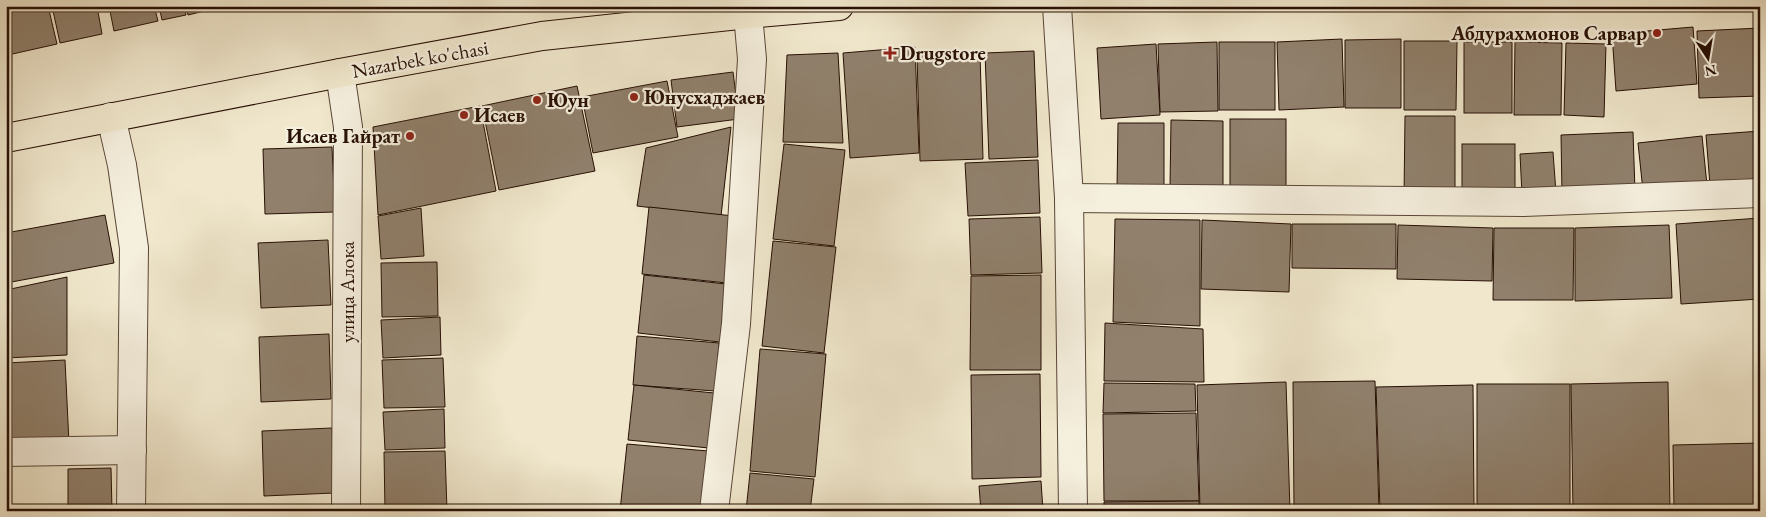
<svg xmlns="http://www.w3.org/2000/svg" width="1766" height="517" font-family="'EB Garamond',serif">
	<rect width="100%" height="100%" fill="#f0e7cc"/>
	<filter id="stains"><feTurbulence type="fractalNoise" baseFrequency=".004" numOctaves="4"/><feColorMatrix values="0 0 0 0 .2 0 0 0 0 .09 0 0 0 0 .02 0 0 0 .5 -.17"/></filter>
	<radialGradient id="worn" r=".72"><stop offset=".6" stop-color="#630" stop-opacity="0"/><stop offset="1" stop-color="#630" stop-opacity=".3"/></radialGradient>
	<g fill="#90806c" stroke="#271004">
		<path d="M 6,6 L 48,6 L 57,44 L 8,55 L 6,49 Z"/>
		<path d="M 52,6 L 97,6 L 102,34 L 60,43 Z"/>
		<path d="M 109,6 L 154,6 L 158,21 L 114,31 Z"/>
		<path d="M 159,6 L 184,6 L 186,15 L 162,20 Z"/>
		<path d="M 186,6 L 225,6 L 188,15 Z"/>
		<path d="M 1693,27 L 1697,84 L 1616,91 L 1612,34 Z"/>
		<path d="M 1760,28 L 1760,96 L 1699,98 L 1697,31 Z"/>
		<path d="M 1342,39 L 1344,107 L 1279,110 L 1277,42 Z"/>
		<path d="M 1401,39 L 1401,108 L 1345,108 L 1345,40 Z"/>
		<path d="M 1404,41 L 1457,41 L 1456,110 L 1404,110 Z"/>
		<path d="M 1217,42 L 1218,111 L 1160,112 L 1158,44 Z"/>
		<rect x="1219" y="42" width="56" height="68"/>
		<rect x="1464" y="42" width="48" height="71"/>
		<path d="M 1515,42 L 1562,43 L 1561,115 L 1514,115 Z"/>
		<path d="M 1566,43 L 1606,44 L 1604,117 L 1564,115 Z"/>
		<path d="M 1156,44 L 1160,115 L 1101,119 L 1097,48 Z"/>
		<path d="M 915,47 L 919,153 L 850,158 L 843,53 Z"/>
		<path d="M 1034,51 L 1038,157 L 989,159 L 985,53 Z"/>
		<path d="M 838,53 L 843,143 L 783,142 L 787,55 Z"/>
		<path d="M 980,53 L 983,159 L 920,161 L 917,55 Z"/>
		<path d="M 733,72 L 739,119 L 677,127 L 671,80 Z"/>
		<path d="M 667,81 L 678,137 L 593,153 L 582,97 Z"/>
		<path d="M 577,86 L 595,171 L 499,190 L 482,106 Z"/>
		<path d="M 480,106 L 496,191 L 378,215 L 373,127 Z"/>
		<path d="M 1405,116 L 1455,116 L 1455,196 L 1404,196 Z"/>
		<rect x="1230" y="119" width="56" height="68"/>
		<path d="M 1171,120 L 1223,121 L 1223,188 L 1170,187 Z"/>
		<path d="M 1118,123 L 1164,123 L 1164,188 L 1117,188 Z"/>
		<path d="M 731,127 L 721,216 L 637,206 L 646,148 Z"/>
		<path d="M 1760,131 L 1760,181 L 1710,185 L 1706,135 Z"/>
		<path d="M 1633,132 L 1635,191 L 1562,194 L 1561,135 Z"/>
		<path d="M 1702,136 L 1707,185 L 1643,191 L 1638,143 Z"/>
		<path d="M 784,144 L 845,150 L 834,246 L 773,239 Z"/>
		<rect x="1462" y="144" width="53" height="52"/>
		<path d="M 332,147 L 335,212 L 265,214 L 263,149 Z"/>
		<path d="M 1553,152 L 1556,193 L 1522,195 L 1520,154 Z"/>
		<path d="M 1038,160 L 1040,213 L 968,216 L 965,163 Z"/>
		<path d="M 649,207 L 734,216 L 727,283 L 642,274 Z"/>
		<path d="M 421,208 L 424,256 L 381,259 L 378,216 Z"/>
		<path d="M 105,215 L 114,263 L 6,283 L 6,233 Z"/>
		<path d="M 1040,217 L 1042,273 L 971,275 L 969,219 Z"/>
		<path d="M 1760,218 L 1760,299 L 1681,304 L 1676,224 Z"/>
		<path d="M 1115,219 L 1200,220 L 1200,326 L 1113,322 Z"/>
		<path d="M 1202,220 L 1291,224 L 1289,292 L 1201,289 Z"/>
		<path d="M 1292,224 L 1396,224 L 1396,269 L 1292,268 Z"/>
		<path d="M 1398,225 L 1493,228 L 1492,281 L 1397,279 Z"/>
		<path d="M 1669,225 L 1672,298 L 1575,301 L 1575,228 Z"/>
		<path d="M 1494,228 L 1574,228 L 1573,300 L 1493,300 Z"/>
		<path d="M 328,240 L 331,305 L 261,308 L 258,243 Z"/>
		<path d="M 773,241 L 836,247 L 824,353 L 762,346 Z"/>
		<path d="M 437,262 L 438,316 L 382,317 L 381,263 Z"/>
		<path d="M 644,275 L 726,284 L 720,342 L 638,333 Z"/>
		<path d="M 1041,275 L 1041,370 L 970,370 L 971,276 Z"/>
		<path d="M 67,277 L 67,355 L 6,358 L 6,290 Z"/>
		<path d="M 440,317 L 441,355 L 383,358 L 381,320 Z"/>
		<path d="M 1105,323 L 1203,329 L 1204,382 L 1104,381 Z"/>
		<path d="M 329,334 L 331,399 L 261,402 L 259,337 Z"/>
		<path d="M 637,336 L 719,343 L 715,391 L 633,385 Z"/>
		<path d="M 760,349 L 826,354 L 815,477 L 750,471 Z"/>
		<path d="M 443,358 L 445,407 L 384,408 L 382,360 Z"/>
		<path d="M 65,360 L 69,443 L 6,446 L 6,363 Z"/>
		<path d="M 1040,374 L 1041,477 L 972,479 L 971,375 Z"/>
		<path d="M 1375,381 L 1379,511 L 1294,511 L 1293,382 Z"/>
		<path d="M 1286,382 L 1290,511 L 1200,511 L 1197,385 Z"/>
		<path d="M 1668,382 L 1670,511 L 1573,511 L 1571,384 Z"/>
		<path d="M 1104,383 L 1195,384 L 1196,411 L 1103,413 Z"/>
		<rect x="1477" y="384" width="93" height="127"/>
		<path d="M 634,385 L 714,393 L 709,448 L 628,440 Z"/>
		<path d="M 1473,385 L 1474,511 L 1380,511 L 1376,387 Z"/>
		<path d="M 444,409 L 445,448 L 385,450 L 383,412 Z"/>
		<path d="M 1196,413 L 1199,501 L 1104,501 L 1103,414 Z"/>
		<path d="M 332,428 L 334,493 L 264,496 L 262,431 Z"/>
		<path d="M 1760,443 L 1760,511 L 1674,511 L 1673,445 Z"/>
		<path d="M 627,444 L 708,451 L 702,511 L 620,511 Z"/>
		<path d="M 445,451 L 447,511 L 385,511 L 384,452 Z"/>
		<path d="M 111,468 L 112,511 L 68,511 L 68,469 Z"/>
		<path d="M 750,473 L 814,479 L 810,511 L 746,511 Z"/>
		<path d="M 1041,481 L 1043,511 L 981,511 L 979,486 Z"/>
		<path d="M 1199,501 L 1200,511 L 1104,511 L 1104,502 Z"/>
	</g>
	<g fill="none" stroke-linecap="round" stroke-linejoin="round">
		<g stroke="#594636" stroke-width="30">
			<g id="minor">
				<path d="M 1057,6 L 1069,198 L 1073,511"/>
				<path d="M 340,73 L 348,127 L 346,511"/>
				<path d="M 111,117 L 122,165 L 134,248 L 131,511"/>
				<path d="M 1069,198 L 1523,202 L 1760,193"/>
				<path d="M 6,452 L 132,450"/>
				<path d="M 714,511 L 736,324 L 752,59 L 748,14"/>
			</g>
		</g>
		<g stroke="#271004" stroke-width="30">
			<path id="major" d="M 6,138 L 340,73 L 542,36 L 748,14 L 839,6"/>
		</g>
		<use href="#minor" stroke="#f5efde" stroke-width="28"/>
		<use href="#major" stroke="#f0e7cc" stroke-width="28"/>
	</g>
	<g fill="#8f2418" stroke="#f5efde" stroke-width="2">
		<circle cx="1657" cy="33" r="5"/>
		<path d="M887.5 45.5h5v5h5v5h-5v5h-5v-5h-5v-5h5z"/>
		<circle cx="634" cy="97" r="5"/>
		<circle cx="537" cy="100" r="5"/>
		<circle cx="464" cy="115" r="5"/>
		<circle cx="410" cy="136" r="5"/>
	</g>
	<g text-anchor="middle" stroke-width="4.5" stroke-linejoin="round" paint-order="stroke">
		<g font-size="20" font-weight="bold" fill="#271004" stroke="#f5efde" text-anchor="start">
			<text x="1647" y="40" text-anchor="end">Абдурахмонов Сарвар</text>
			<text x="900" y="60">Drugstore</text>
			<text x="644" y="104">Юнусхаджаев</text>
			<text x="547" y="107">Юун</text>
			<text x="474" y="122">Исаев</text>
			<text x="400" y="143" text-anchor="end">Исаев Гайрат</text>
		</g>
		<g font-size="20" fill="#271004" stroke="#f5efde">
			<text transform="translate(420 59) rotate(-10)" y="7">Nazarbek ko'chasi</text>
			<text transform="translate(347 292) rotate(-90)" y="7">улица Алока</text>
		</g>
	</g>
	<rect width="1766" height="517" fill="none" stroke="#f0e7cc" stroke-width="25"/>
	<rect x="8" y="8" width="1751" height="502" fill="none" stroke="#271004" stroke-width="2.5"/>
	<rect x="12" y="12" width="1741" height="492" fill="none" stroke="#271004"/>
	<g transform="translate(1708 58) rotate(168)" stroke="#f5efde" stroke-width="4" paint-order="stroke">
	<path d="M0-4L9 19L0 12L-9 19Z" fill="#271004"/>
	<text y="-8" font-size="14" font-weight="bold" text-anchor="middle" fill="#271004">N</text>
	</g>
	<rect width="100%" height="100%" filter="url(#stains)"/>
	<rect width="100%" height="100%" fill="url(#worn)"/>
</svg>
